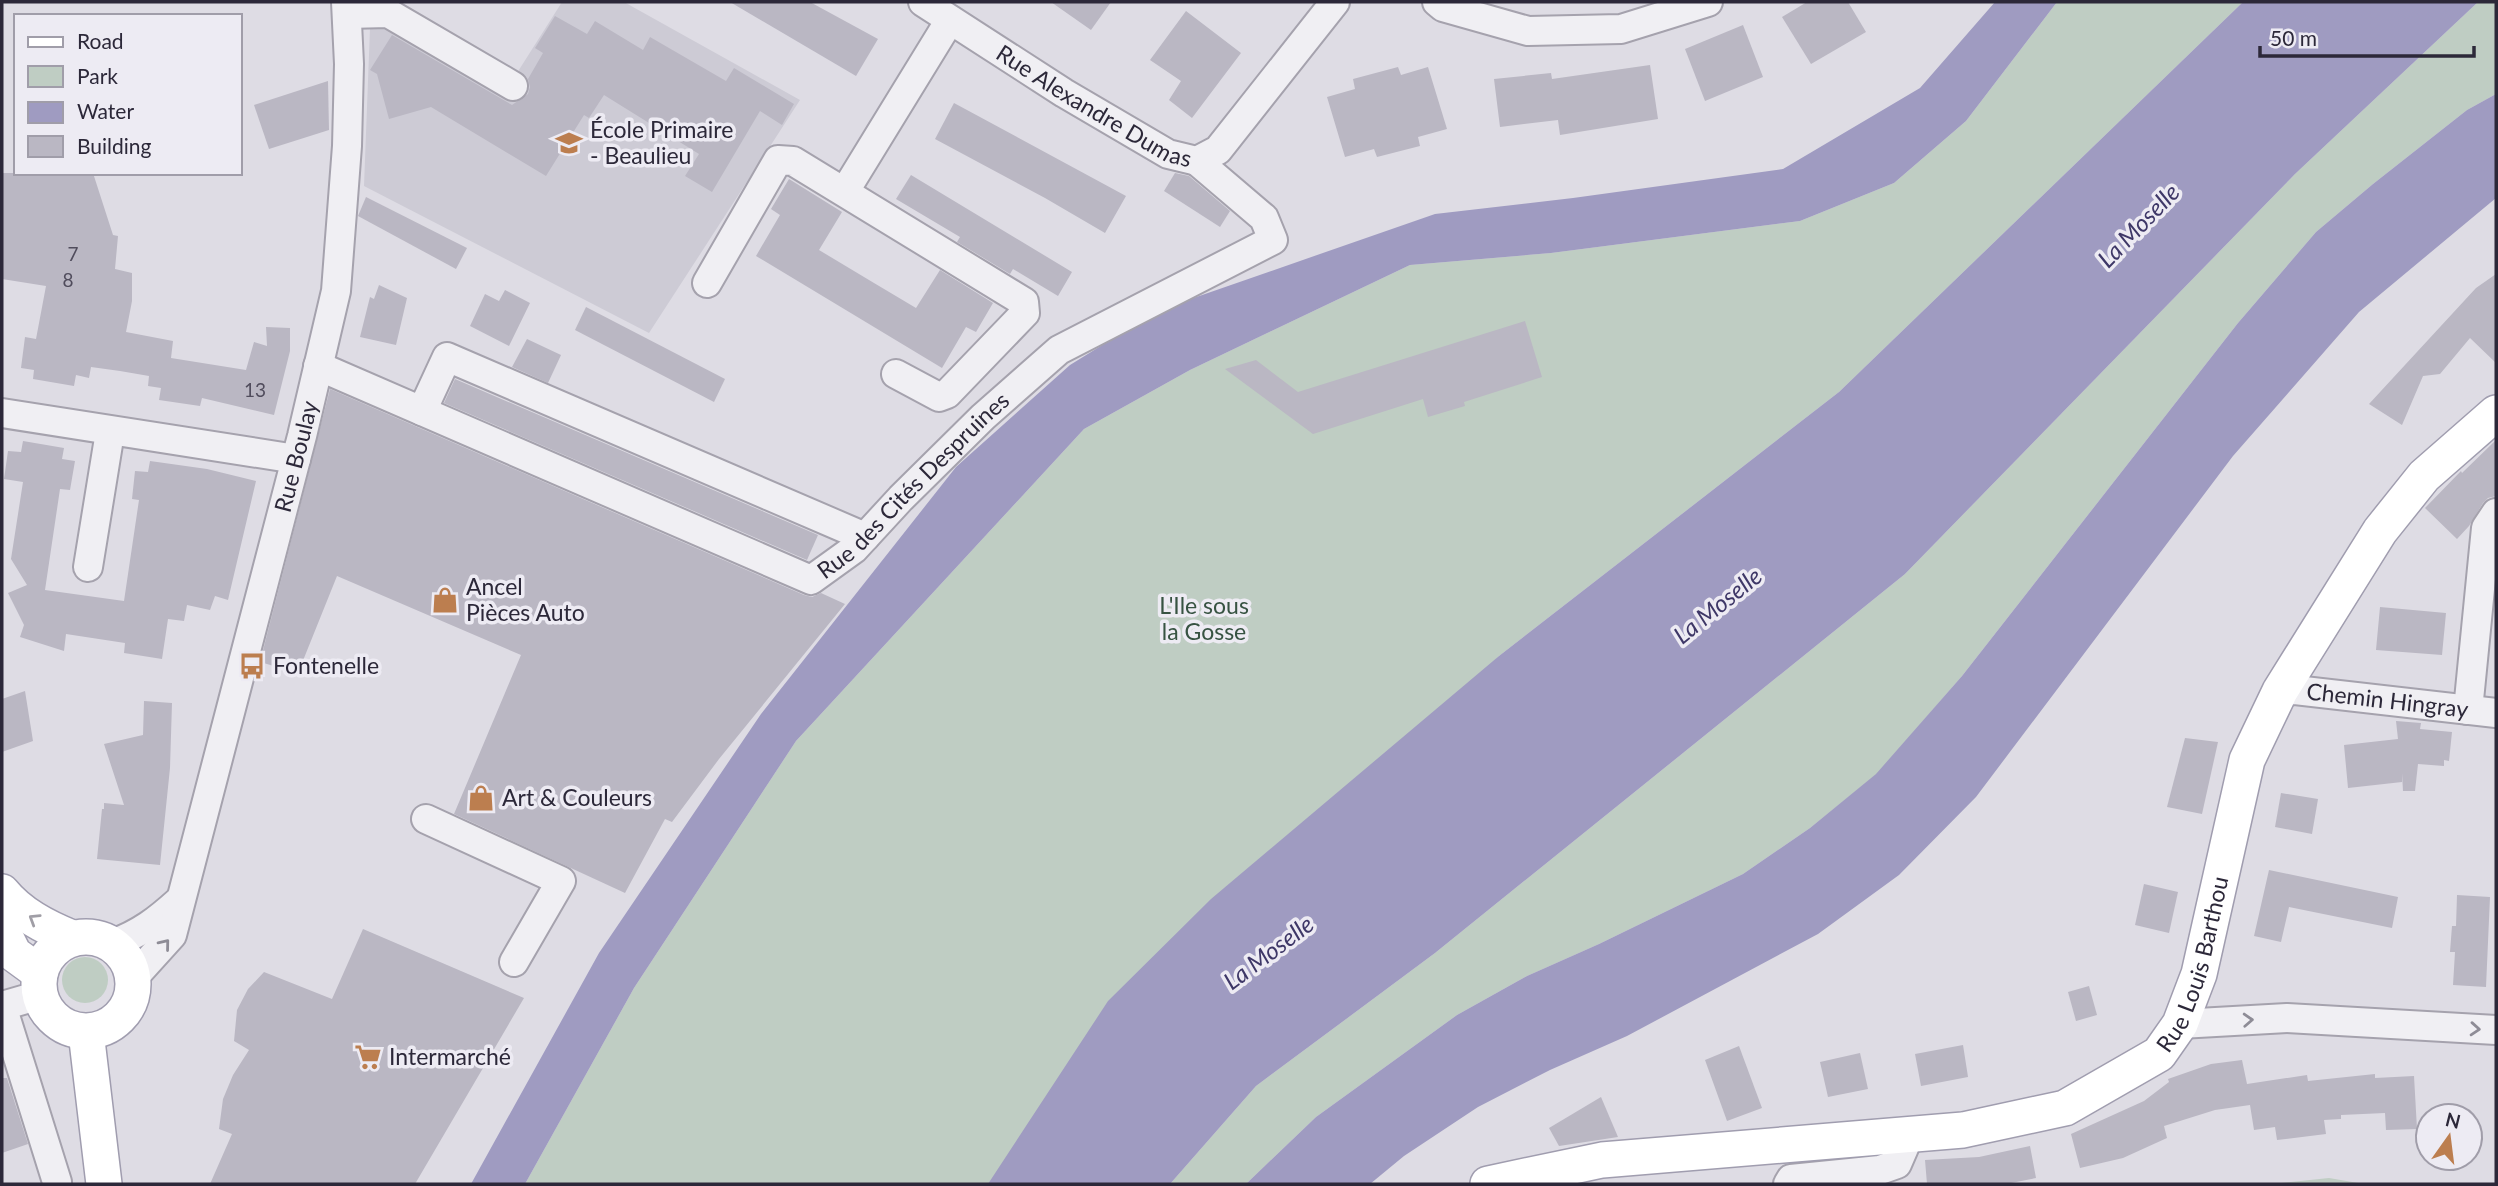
<svg xmlns="http://www.w3.org/2000/svg" width="2498" height="1186" font-family="Lato,sans-serif">
	<rect width="100%" height="100%" fill="#dedce4"/>
	<path fill="#cdcbd5" d="M 371,2 L 517,73 L 562,2 L 624,2 L 800,100 L 649,333 L 364,186 Z"/>
	<g fill="#bfcdc3">
		<path d="M 2057,2 L 2243,2 L 1839,392 L 1499,656 L 988,1184 L 525,1184 L 634,988 L 796,741 L 1084,429 L 1190,370 L 1410,265 L 1551,253 L 1800,221 L 1894,183 L 1966,121 Z"/>
		<path d="M 2478,2 L 2496,2 L 2496,94 L 2467,110 L 2373,184 L 2316,232 L 2238,323 L 1962,676 L 1877,774 L 1810,828 L 1743,874 L 1599,944 L 1527,976 L 1457,1015 L 1316,1117 L 1246,1184 L 1170,1184 L 1256,1086 L 1435,953 L 1905,574 L 2295,174 Z"/>
		<circle cx="85" cy="980" r="23"/>
		<path d="M 2329,1178 L 2364,1184 L 2272,1184 Z"/>
	</g>
	<g fill="#9f9bc1">
		<path d="M 1995,2 L 2057,2 L 1966,121 L 1894,183 L 1800,221 L 1551,253 L 1410,265 L 1190,370 L 1084,429 L 796,741 L 634,988 L 525,1184 L 471,1184 L 599,953 L 761,714 L 956,467 L 1070,365 L 1159,310 L 1435,214 L 1573,198 L 1783,169 L 1920,88 Z"/>
		<path d="M 2243,2 L 2478,2 L 2295,174 L 1905,574 L 1435,953 L 1256,1086 L 1170,1184 L 988,1184 L 1108,1001 L 1211,899 L 1499,656 L 1839,392 Z"/>
		<path d="M 2496,94 L 2496,198 L 2359,312 L 2233,456 L 1976,797 L 1899,875 L 1818,934 L 1627,1036 L 1550,1070 L 1478,1107 L 1404,1156 L 1370,1184 L 1246,1184 L 1316,1117 L 1457,1015 L 1527,976 L 1599,944 L 1743,874 L 1810,828 L 1876,774 L 1962,676 L 2238,323 L 2316,232 L 2373,184 L 2467,110 Z"/>
	</g>
	<g fill="#bab7c3">
		<path d="M 730,2 L 810,2 L 878,39 L 856,76 Z"/>
		<path d="M 1051,2 L 1111,2 L 1091,30 Z"/>
		<path d="M 1807,2 L 1848,2 L 1866,32 L 1811,64 L 1782,17 Z"/>
		<path d="M 1186,11 L 1241,53 L 1192,118 L 1169,100 L 1181,81 L 1150,60 Z"/>
		<path d="M 555,16 L 587,34 L 595,21 L 643,50 L 650,37 L 726,81 L 734,68 L 794,104 L 782,125 L 760,111 L 712,192 L 685,176 L 699,154 L 604,95 L 589,118 L 584,115 L 546,176 L 431,107 L 389,119 L 377,74 L 370,70 L 392,35 L 512,105 L 528,94 L 530,87 L 528,79 L 543,53 L 535,48 Z"/>
		<path d="M 1743,25 L 1763,77 L 1705,101 L 1685,49 Z"/>
		<path d="M 1650,65 L 1658,119 L 1560,135 L 1558,120 L 1500,127 L 1494,79 L 1551,73 L 1552,79 Z"/>
		<path d="M 1398,67 L 1401,75 L 1428,67 L 1447,129 L 1418,137 L 1420,146 L 1377,157 L 1374,149 L 1345,157 L 1327,97 L 1355,89 L 1353,79 Z"/>
		<path d="M 328,81 L 329,130 L 269,149 L 254,105 Z"/>
		<path d="M 954,103 L 1126,196 L 1105,233 L 1045,198 L 935,139 Z"/>
		<path d="M 2,173 L 93,173 L 113,235 L 118,236 L 115,269 L 132,273 L 132,301 L 126,332 L 173,341 L 171,358 L 246,370 L 254,342 L 267,346 L 266,327 L 290,328 L 290,351 L 274,415 L 202,398 L 200,406 L 159,400 L 161,388 L 148,386 L 149,376 L 120,371 L 91,367 L 89,378 L 76,375 L 74,386 L 33,379 L 34,370 L 21,368 L 25,337 L 36,339 L 46,286 L 2,279 Z"/>
		<path d="M 1175,173 L 1189,176 L 1230,211 L 1220,227 L 1164,191 Z"/>
		<path d="M 911,175 L 1072,272 L 1058,296 L 1013,269 L 1010,274 L 957,242 L 960,237 L 896,199 Z"/>
		<path d="M 789,179 L 842,212 L 819,250 L 874,283 L 916,308 L 940,270 L 993,303 L 976,332 L 966,327 L 942,368 L 756,256 L 780,215 L 771,209 Z"/>
		<path d="M 366,197 L 467,248 L 456,269 L 358,216 Z"/>
		<path d="M 2496,274 L 2496,363 L 2470,338 L 2440,374 L 2423,376 L 2402,425 L 2369,404 L 2476,288 Z"/>
		<path d="M 379,285 L 407,298 L 396,345 L 360,337 L 370,297 L 374,299 Z"/>
		<path d="M 505,290 L 530,303 L 509,346 L 470,326 L 485,294 L 499,301 Z"/>
		<path d="M 586,307 L 725,379 L 714,402 L 575,330 Z"/>
		<path d="M 1525,321 L 1542,377 L 1464,402 L 1465,406 L 1428,417 L 1423,399 L 1313,434 L 1225,369 L 1256,360 L 1298,392 Z"/>
		<path d="M 527,339 L 561,355 L 548,383 L 512,367 Z"/>
		<path d="M 455,379 L 818,535 L 807,560 L 444,403 Z"/>
		<path d="M 330,389 L 804,595 L 812,597 L 821,593 L 845,604 L 719,759 L 672,822 L 665,819 L 625,893 L 454,814 L 521,655 L 337,576 L 298,673 L 260,662 Z"/>
		<path d="M 2496,440 L 2496,496 L 2488,498 L 2483,503 L 2469,526 L 2457,539 L 2425,508 L 2461,471 L 2462,473 Z"/>
		<path d="M 23,441 L 64,448 L 62,459 L 75,461 L 70,490 L 60,489 L 45,590 L 124,601 L 139,500 L 132,499 L 135,471 L 148,472 L 150,461 L 207,469 L 256,481 L 228,600 L 215,596 L 210,610 L 187,605 L 184,621 L 168,619 L 162,659 L 124,653 L 125,643 L 66,634 L 64,651 L 20,637 L 24,625 L 8,593 L 27,585 L 11,559 L 23,482 L 4,479 L 8,451 L 21,452 Z"/>
		<path d="M 2380,607 L 2446,613 L 2442,655 L 2376,650 Z"/>
		<path d="M 25,691 L 33,741 L 2,752 L 2,699 Z"/>
		<path d="M 144,701 L 172,703 L 170,768 L 160,865 L 97,859 L 102,809 L 104,809 L 104,803 L 124,805 L 104,744 L 143,735 Z"/>
		<path d="M 2396,721 L 2421,723 L 2420,729 L 2452,732 L 2449,761 L 2444,760 L 2444,766 L 2418,764 L 2415,791 L 2403,791 L 2402,773 L 2402,782 L 2348,788 L 2344,745 L 2398,739 Z"/>
		<path d="M 2185,738 L 2218,742 L 2202,814 L 2167,807 Z"/>
		<path d="M 2281,793 L 2318,799 L 2312,834 L 2275,827 Z"/>
		<path d="M 2269,870 L 2398,897 L 2392,928 L 2289,907 L 2281,942 L 2254,936 Z"/>
		<path d="M 2144,884 L 2178,892 L 2169,933 L 2135,925 Z"/>
		<path d="M 2457,895 L 2490,897 L 2486,987 L 2453,985 L 2455,952 L 2450,952 L 2452,926 L 2456,926 Z"/>
		<path d="M 363,929 L 524,998 L 415,1184 L 210,1184 L 232,1134 L 219,1129 L 223,1099 L 233,1075 L 249,1050 L 234,1041 L 237,1010 L 248,989 L 264,972 L 332,999 Z"/>
		<path d="M 2089,986 L 2097,1015 L 2076,1021 L 2068,992 Z"/>
		<path d="M 1963,1045 L 1968,1077 L 1921,1086 L 1915,1054 Z"/>
		<path d="M 1739,1046 L 1762,1108 L 1727,1121 L 1705,1060 Z"/>
		<path d="M 1860,1053 L 1868,1089 L 1828,1097 L 1820,1062 Z"/>
		<path d="M 2242,1060 L 2247,1084 L 2307,1075 L 2308,1081 L 2375,1074 L 2375,1078 L 2414,1076 L 2417,1129 L 2386,1130 L 2385,1113 L 2341,1115 L 2341,1119 L 2324,1120 L 2326,1134 L 2277,1140 L 2275,1127 L 2254,1130 L 2250,1105 L 2215,1110 L 2164,1126 L 2167,1138 L 2123,1158 L 2080,1168 L 2071,1134 L 2144,1101 L 2169,1082 L 2168,1079 L 2211,1064 Z"/>
		<path d="M 2,1078 L 7,1078 L 28,1144 L 2,1153 Z"/>
		<path d="M 1601,1097 L 1618,1137 L 1559,1146 L 1549,1128 Z"/>
		<path d="M 2030,1146 L 2036,1178 L 2006,1184 L 1927,1184 L 1925,1160 L 1979,1157 Z"/>
	</g>
	<g fill="none" stroke-linecap="round" stroke-linejoin="round">
		<g stroke="#a5a2ad" stroke-width="32">
			<g id="minor">
				<path id="s1" d="M 923,2 L 1064,93 L 1168,154 L 1197,161 L 1218,150 L 1335,2"/>
				<path d="M 1437,2 L 1443,7 L 1528,31 L 1621,29 L 1708,2"/>
				<path d="M 347,14 L 388,13 L 513,86"/>
				<path d="M 845,191 L 950,20"/>
				<path d="M 707,283 L 778,160 L 793,161 L 1024,302 L 1025,313 L 947,394 L 939,397 L 896,374"/>
				<path id="s2" d="M 318,366 L 811,580 L 854,549 L 901,498 L 983,417 L 1059,350 L 1273,240 L 1264,218 L 1197,161"/>
				<path d="M 422,411 L 447,357 L 865,537"/>
				<path d="M 2,413 L 296,459"/>
				<path d="M 88,567 L 110,432"/>
				<path id="s3" d="M 2280,691 L 2295,690 L 2496,713"/>
				<path d="M 2468,710 L 2486,528 L 2496,513"/>
				<path d="M 426,819 L 561,881 L 514,962"/>
				<path d="M 112,944 C 140,934 158,920 179,901"/>
				<path id="s4" d="M 134,977 L 172,935 L 302,436 L 336,291 L 347,146 L 349,64 L 346,2"/>
				<path d="M 2,1006 L 57,1182"/>
				<path d="M 2,1006 L 40,995"/>
				<path d="M 2180,1024 L 2287,1018 L 2496,1030"/>
				<path d="M 1788,1184 L 1791,1179 L 1880,1170 L 1897,1164 L 1910,1134"/>
			</g>
		</g>
		<g stroke="#a09daf" stroke-width="38">
			<g id="major">
				<path d="M 2,892 C 20,914 45,927 72,938"/>
				<path d="M 2,930 L 14,954 L 40,973"/>
				<circle cx="86" cy="984" r="47"/>
				<path d="M 86,1032 L 104,1184"/>
				<path id="s5" d="M 1488,1184 L 1602,1160 L 1963,1130 L 2065,1108 L 2159,1054 L 2180,1024 L 2199,974 L 2247,760 L 2280,691 L 2380,531 L 2424,476 L 2496,413"/>
			</g>
		</g>
		<use href="#minor" stroke="#f0eff3" stroke-width="28"/>
		<use href="#major" stroke="#fff" stroke-width="35"/>
	</g>
	<defs><path id="oneway-chevron" d="M-2-3.5L2.5 0L-2 3.5" fill="none" stroke-width="1.6" stroke-linecap="round" stroke-linejoin="round" transform="scale(1.75)"/></defs>
	<use stroke="#a09ea6" href="#oneway-chevron" transform="translate(34 919) rotate(-148)"/>
	<g stroke="#8e8c96">
		<use href="#oneway-chevron" transform="translate(165 944) rotate(-51)"/>
		<use href="#oneway-chevron" transform="translate(2248 1020) rotate(-3)"/>
		<use href="#oneway-chevron" transform="translate(2475 1029) rotate(4)"/>
	</g>
	<defs>
		<g id="school-bare" transform="scale(2.1)"><path d="M0-5L7-2L0 1L-7-2ZM-4 1L0 2.5L4 1V4Q0 6-4 4Z" fill="#bc7e4f" stroke="#edebf3" stroke-width="2.5" paint-order="stroke"/></g>
		<g id="shop-bare" transform="scale(2.1)"><path d="M-5-2.5h2.3a2.7 3.5 0 0 1 5.4 0H5L5.5 6h-11ZM-1.5-2.5h3a1.5 2.3 0 0 0-3 0Z" fill="#bc7e4f" stroke="#edebf3" stroke-width="2.5" paint-order="stroke"/></g>
		<g id="bus-bare" transform="scale(2.1)"><path d="M-5-6H5V4H4V6H2V4H-2V6H-4V4H-5ZM-3.5-4V0h7V-4ZM-3.5 1.2v1.5H-2V1.2ZM2 1.2v1.5H3.5V1.2Z" fill="#bc7e4f" stroke="#edebf3" stroke-width="2.5" paint-order="stroke"/></g>
		<g id="supermarket-bare" transform="scale(2.1)"><path d="M-6-5.5h2.5l.6 2H6L4.5 2H-2.5L-4.4-4H-6ZM-1.5 3.2a1.3 1.3 0 1 0 .1 0ZM3 3.2a1.3 1.3 0 1 0 .1 0Z" fill="#bc7e4f" stroke="#edebf3" stroke-width="2.5" paint-order="stroke"/></g>
	</defs>
	<g fill-rule="evenodd">
		<use href="#school-bare" x="569" y="143"/>
		<use href="#shop-bare" x="445" y="600"/>
		<use href="#bus-bare" x="252" y="666"/>
		<use href="#shop-bare" x="481" y="798"/>
		<use href="#supermarket-bare" x="368" y="1057"/>
	</g>
	<g text-anchor="middle" stroke-width="7" stroke-linejoin="round" paint-order="stroke">
		<g font-size="19" fill="#504c5c">
			<text x="73" y="261">7</text>
			<text x="68" y="287">8</text>
			<text x="255" y="397">13</text>
		</g>
		<g font-size="23" fill="#2c2839" stroke="#edebf3">
			<text dy="8" stroke="none"><textPath href="#s1" startOffset="201">Rue Alexandre Dumas</textPath></text>
			<text dy="8" stroke="none"><textPath href="#s4" startOffset="551">Rue Boulay</textPath></text>
			<text dy="8" stroke="none"><textPath href="#s2" startOffset="677">Rue des Cités Despruines</textPath></text>
			<text dy="8" stroke="none"><textPath href="#s3" startOffset="108">Chemin Hingray</textPath></text>
			<text dy="8" stroke="none"><textPath href="#s5" startOffset="789">Rue Louis Barthou</textPath></text>
		</g>
		<g font-size="23" fill="#2c2839" stroke="#edebf3" text-anchor="start">
			<text x="590" y="138">École Primaire<tspan x="590" dy="26">- Beaulieu</tspan></text>
			<text x="466" y="595">Ancel<tspan x="466" dy="26">Pièces Auto</tspan></text>
			<text x="273" y="674">Fontenelle</text>
			<text x="502" y="806">Art &amp; Couleurs</text>
			<text x="389" y="1065">Intermarché</text>
		</g>
		<g font-size="23" fill="#375342" stroke="#edebf3">
			<text x="1204" y="614">L'Ile sous<tspan x="1204" dy="26">la Gosse</tspan></text>
		</g>
		<g font-size="24" font-style="italic" fill="#3e3767" stroke="#edebf3">
			<text transform="translate(2139 226) rotate(-46)" y="8">La Moselle</text>
			<text transform="translate(1718 606) rotate(-39)" y="8">La Moselle</text>
			<text transform="translate(1269 953) rotate(-37)" y="8">La Moselle</text>
		</g>
	</g>
	<rect width="2498" height="1186" fill="none" stroke="#2c2839" stroke-width="7"/>
	<rect x="14" y="14" width="228" height="161" fill="#edebf3" stroke="#a09da9" stroke-width="2"/>
	<rect x="28" y="37" width="35" height="10" fill="#ffffff" stroke="#a09da9" stroke-width="2"/>
	<text x="77" y="49" font-size="21" fill="#2c2839">Road</text>
	<rect x="28" y="66" width="35" height="21" fill="#bfcdc3" stroke="#a09da9" stroke-width="2"/>
	<text x="77" y="84" font-size="21" fill="#2c2839">Park</text>
	<rect x="28" y="102" width="35" height="21" fill="#9f9bc1" stroke="#a09da9" stroke-width="2"/>
	<text x="77" y="119" font-size="21" fill="#2c2839">Water</text>
	<rect x="28" y="136" width="35" height="21" fill="#bab7c3" stroke="#a09da9" stroke-width="2"/>
	<text x="77" y="154" font-size="21" fill="#2c2839">Building</text>
	<g transform="translate(2449 1137) rotate(14)"><circle r="33" fill="#edebf3" stroke="#a09da9" stroke-width="2"/>
	<path d="M0-5L12 26L0 18L-12 26Z" fill="#bc7e4f"/>
	<text y="-10" font-size="19" font-weight="bold" text-anchor="middle" fill="#2c2839">N</text>
	</g>
	<path d="M2260 46v10h214v-10" fill="none" stroke="#2c2839" stroke-width="3.5"/>
	<text x="2270" y="46" font-size="21" fill="#2c2839" stroke="#edebf3" stroke-width="5" paint-order="stroke">50 m</text>
</svg>
